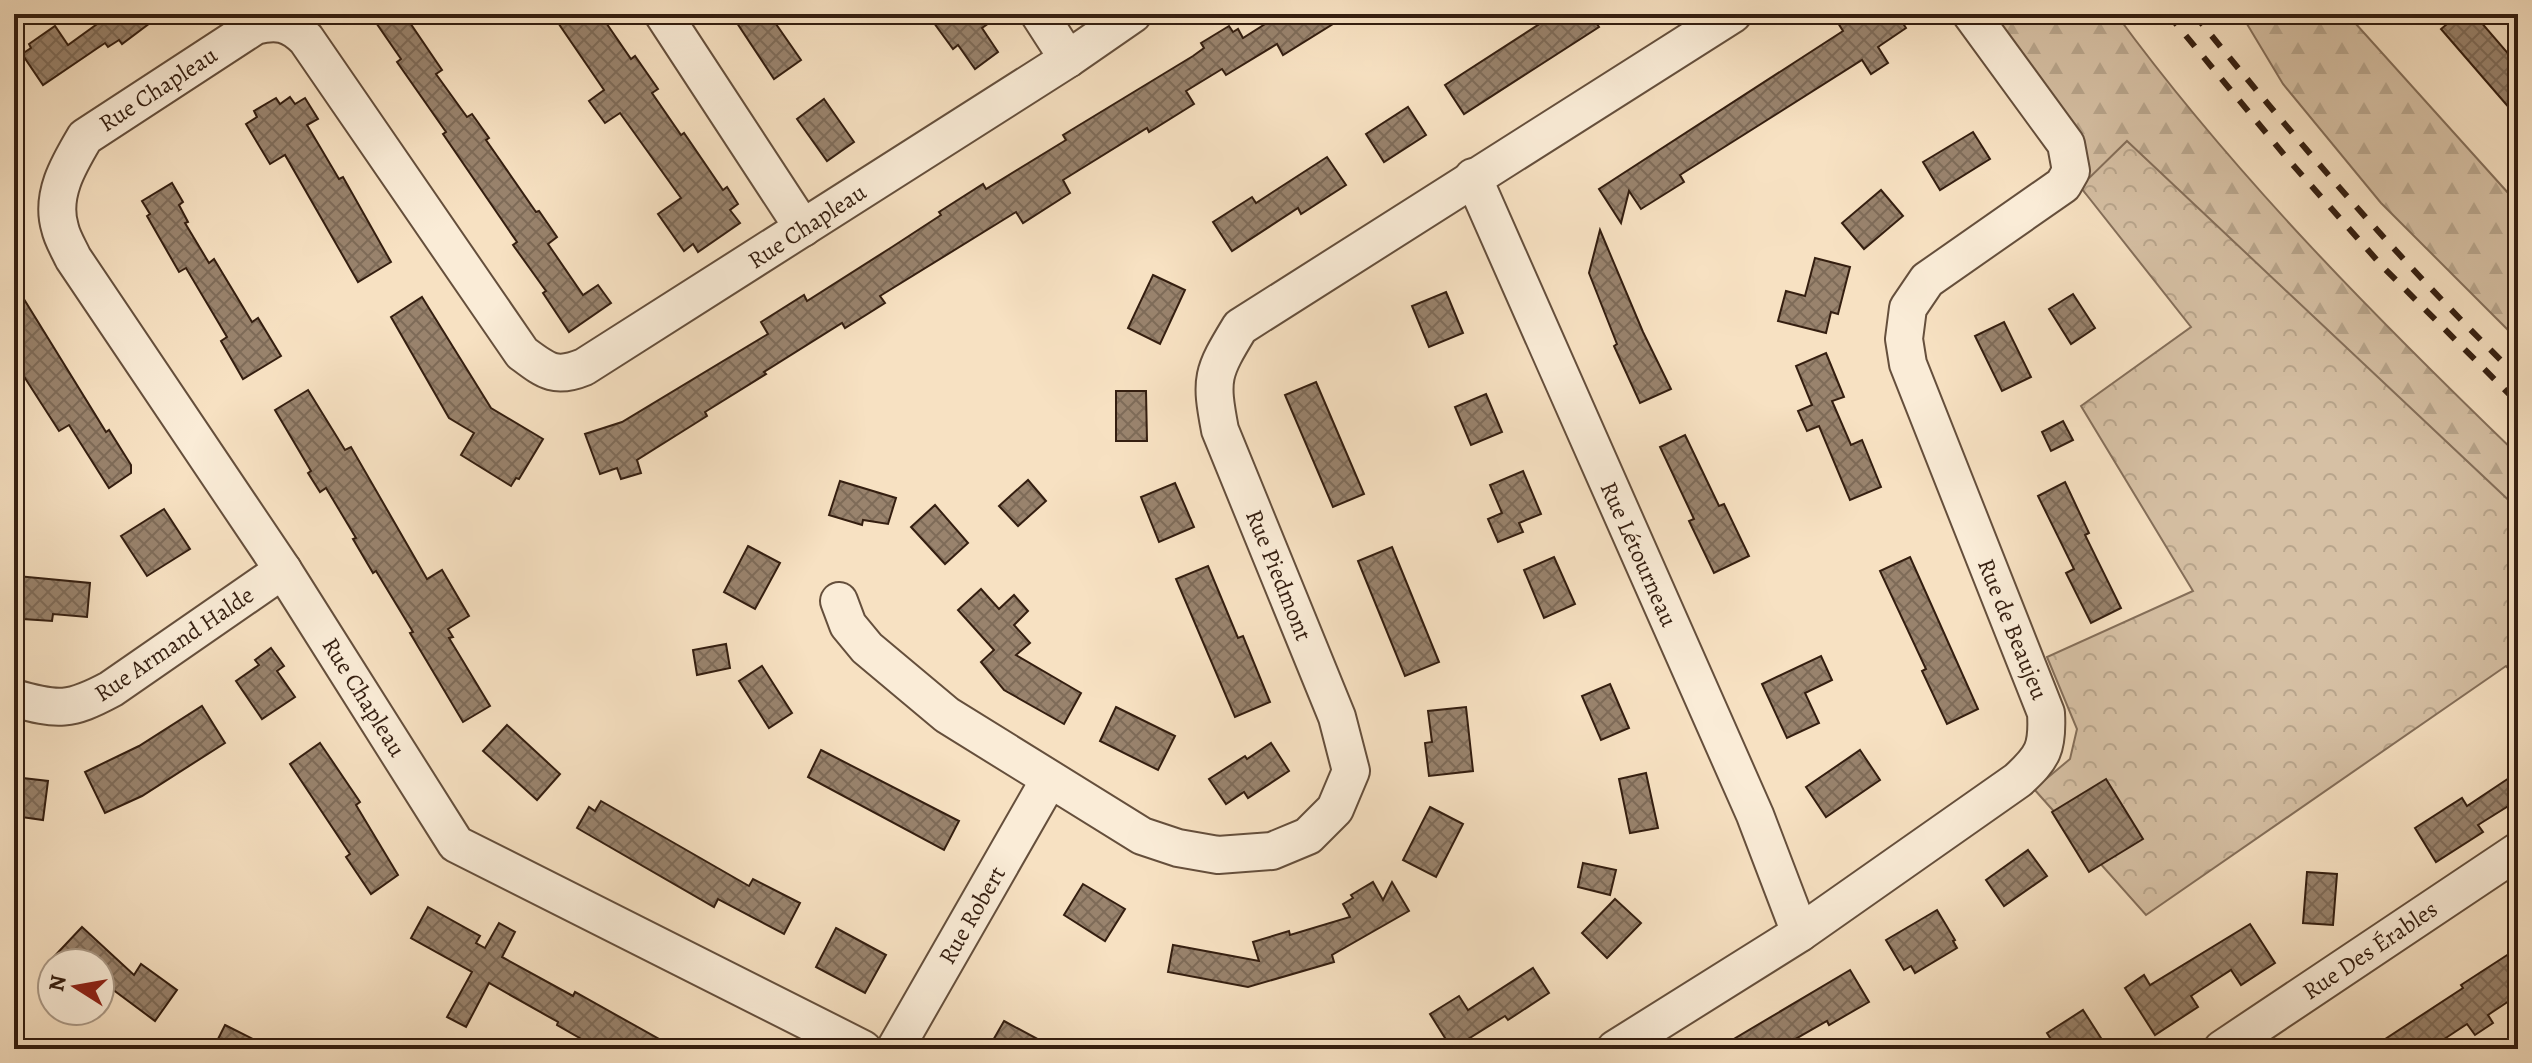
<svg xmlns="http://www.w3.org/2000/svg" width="2532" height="1063" font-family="Alegreya,serif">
	<defs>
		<pattern id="forest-firs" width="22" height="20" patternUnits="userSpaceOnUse" patternTransform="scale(2)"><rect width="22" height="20" fill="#d6c0a4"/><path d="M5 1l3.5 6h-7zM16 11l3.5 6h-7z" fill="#b8a58c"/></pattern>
		<pattern id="park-crowns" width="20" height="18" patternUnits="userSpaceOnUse" patternTransform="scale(2)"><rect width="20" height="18" fill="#d6c0a4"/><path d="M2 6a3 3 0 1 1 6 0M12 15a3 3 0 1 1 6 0" fill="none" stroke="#b8a58c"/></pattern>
		<pattern id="building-cross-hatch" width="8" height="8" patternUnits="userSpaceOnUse" patternTransform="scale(2)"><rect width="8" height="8" fill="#99836d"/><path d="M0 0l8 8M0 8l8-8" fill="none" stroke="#7e6b58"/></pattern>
	</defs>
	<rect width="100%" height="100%" fill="#f7e1c2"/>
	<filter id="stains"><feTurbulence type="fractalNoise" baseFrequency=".0025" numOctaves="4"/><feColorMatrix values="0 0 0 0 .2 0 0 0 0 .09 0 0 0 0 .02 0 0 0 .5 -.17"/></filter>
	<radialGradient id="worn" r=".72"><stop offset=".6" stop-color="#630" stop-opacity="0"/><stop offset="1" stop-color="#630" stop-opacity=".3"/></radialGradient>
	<g fill="url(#forest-firs)" stroke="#856f5a" stroke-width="2">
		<path d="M 1991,14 L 2116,14 C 2234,175 2375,317 2518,455 L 2518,679 L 2082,189 L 2087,179 L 2084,156 Z"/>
		<path d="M 2241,14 L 2347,14 L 2518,204 L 2518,340 L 2381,203 L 2283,84 Z"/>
	</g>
	<path fill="url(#park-crowns)" stroke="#856f5a" stroke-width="2" d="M 2127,141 L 2518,509 L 2518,679 L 2506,666 L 2146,915 L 2034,789 L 2070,759 L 2077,729 L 2047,657 L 2193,591 L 2081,406 L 2191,327 L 2082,189 L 2087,180 Z"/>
	<g fill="url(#building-cross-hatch)" stroke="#341e10" stroke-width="2">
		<path d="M 111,14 L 162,14 L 122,44 L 119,40 L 108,47 L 105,43 L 43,85 L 22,54 L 31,48 L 29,44 L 55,26 L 68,45 Z"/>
		<path d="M 370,14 L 404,14 L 442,70 L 436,74 L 467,117 L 472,114 L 489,138 L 486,140 L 536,212 L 539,211 L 557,237 L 548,244 L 583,295 L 598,285 L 611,303 L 569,332 L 543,293 L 546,291 L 513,245 L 517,242 L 443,134 L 446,132 L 397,62 L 401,59 Z"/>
		<path d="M 552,14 L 600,14 L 631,59 L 635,56 L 658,89 L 652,93 L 681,135 L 684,133 L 723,190 L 727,187 L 738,204 L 730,210 L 740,223 L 698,252 L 693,244 L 684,251 L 658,214 L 681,198 L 620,113 L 605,123 L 589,101 L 604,90 Z"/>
		<path d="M 731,14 L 769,14 L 801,60 L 774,79 Z"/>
		<path d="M 947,14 L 1002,14 L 982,28 L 998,52 L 975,69 L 958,45 L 953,49 L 934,23 Z"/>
		<path d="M 1281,14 L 1349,14 L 1283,55 L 1277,44 L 1226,75 L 1222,69 L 1186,91 L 1194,104 L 1149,132 L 1147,128 L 1063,180 L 1070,193 L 1023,223 L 1016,212 L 880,296 L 885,303 L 845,328 L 842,323 L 764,372 L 766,374 L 705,412 L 707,416 L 637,460 L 641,473 L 621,479 L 617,468 L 600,474 L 585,434 L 622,422 L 768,334 L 761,322 L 804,295 L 807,301 L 892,247 L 941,215 L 939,212 L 983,184 L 986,189 L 1066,140 L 1063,135 L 1193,56 L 1204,48 L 1201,43 L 1229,26 L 1233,32 L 1238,29 L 1243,38 Z"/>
		<path d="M 1555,14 L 1590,14 L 1599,27 L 1464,114 L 1445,85 Z"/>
		<path d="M 1852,14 L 1897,14 L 1906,28 L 1878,47 L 1888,63 L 1871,74 L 1862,60 L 1680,175 L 1684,182 L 1641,209 L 1629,191 L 1621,223 L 1599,189 L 1843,31 L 1838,23 Z"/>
		<path d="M 2459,14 L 2474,14 L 2518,65 L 2518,118 L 2441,29 Z"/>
		<path d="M 290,97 L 295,104 L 305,98 L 318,119 L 307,125 L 339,179 L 343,177 L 391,262 L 358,282 L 285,155 L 270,164 L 246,124 L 257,117 L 254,111 L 276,98 L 280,104 Z"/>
		<path d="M 824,99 L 854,142 L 827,161 L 797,119 Z"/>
		<path d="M 1408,107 L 1426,135 L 1384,162 L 1366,134 Z"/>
		<path d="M 1973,132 L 1990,159 L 1940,190 L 1923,162 Z"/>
		<path d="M 1327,157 L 1346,185 L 1301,214 L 1298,208 L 1232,251 L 1213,222 L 1252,197 L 1256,203 Z"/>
		<path d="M 172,183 L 183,202 L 179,205 L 188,222 L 185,223 L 209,263 L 214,259 L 252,322 L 258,318 L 281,356 L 243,379 L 221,341 L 227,337 L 186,268 L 179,272 L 147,216 L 150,214 L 142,201 Z"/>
		<path d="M 1881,190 L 1903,216 L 1864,249 L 1842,223 Z"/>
		<path d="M 1600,230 L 1643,332 L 1671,389 L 1640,403 L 1614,346 L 1617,344 L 1589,273 Z"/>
		<path d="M 1815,258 L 1850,267 L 1838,314 L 1831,312 L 1826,333 L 1778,321 L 1786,291 L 1805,296 Z"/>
		<path d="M 1153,275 L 1185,290 L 1160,344 L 1128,328 Z"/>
		<path d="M 14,283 L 106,432 L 109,430 L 131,465 L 131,473 L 109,488 L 69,425 L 59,431 L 14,361 Z"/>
		<path d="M 1446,292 L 1463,333 L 1429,347 L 1412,306 Z"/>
		<path d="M 2073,294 L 2095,328 L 2071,344 L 2049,309 Z"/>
		<path d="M 422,297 L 491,408 L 543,439 L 519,479 L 516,478 L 511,486 L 461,455 L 474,433 L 449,418 L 391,317 Z"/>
		<path d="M 2004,322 L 2031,377 L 2002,391 L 1975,336 Z"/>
		<path d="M 1826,353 L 1844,397 L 1832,401 L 1851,445 L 1862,440 L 1881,487 L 1850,500 L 1819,426 L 1807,431 L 1798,411 L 1812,405 L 1796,366 Z"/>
		<path d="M 1316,382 L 1364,494 L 1333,507 L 1285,395 Z"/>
		<path d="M 308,390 L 345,450 L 351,447 L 427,579 L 442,570 L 469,616 L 448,629 L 453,637 L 449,638 L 490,706 L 463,722 L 410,633 L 413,632 L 376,571 L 373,573 L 353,539 L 356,538 L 326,488 L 320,492 L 308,473 L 311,471 L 275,410 Z"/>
		<path d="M 1116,391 L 1146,391 L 1147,441 L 1116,441 Z"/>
		<path d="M 1486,394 L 1502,432 L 1471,445 L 1455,407 Z"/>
		<path d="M 2063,421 L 2073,440 L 2051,451 L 2042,432 Z"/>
		<path d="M 1685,435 L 1719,506 L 1724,504 L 1749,556 L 1714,573 L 1689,521 L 1694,519 L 1660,447 Z"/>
		<path d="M 1523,471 L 1541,514 L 1519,523 L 1523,532 L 1498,542 L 1488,519 L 1502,513 L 1490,485 Z"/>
		<path d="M 1028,480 L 1046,501 L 1018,526 L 999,506 Z"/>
		<path d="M 840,481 L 896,498 L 888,524 L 863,520 L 862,525 L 829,515 Z"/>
		<path d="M 2065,482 L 2089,533 L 2085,535 L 2121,608 L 2091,623 L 2066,573 L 2074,569 L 2038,496 Z"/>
		<path d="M 1175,483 L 1194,527 L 1159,542 L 1141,497 Z"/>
		<path d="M 935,505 L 968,543 L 945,564 L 911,527 Z"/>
		<path d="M 164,509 L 190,549 L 147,576 L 121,536 Z"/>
		<path d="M 748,546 L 780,563 L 755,609 L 724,592 Z"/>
		<path d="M 1392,547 L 1439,662 L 1405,676 L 1358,561 Z"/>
		<path d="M 1554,557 L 1575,604 L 1544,618 L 1524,570 Z"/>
		<path d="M 1910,557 L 1978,709 L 1947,724 L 1922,671 L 1926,669 L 1880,571 Z"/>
		<path d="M 1208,566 L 1238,638 L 1243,636 L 1270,702 L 1235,717 L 1176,579 Z"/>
		<path d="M 17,576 L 90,583 L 87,617 L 53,614 L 52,621 L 23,619 L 24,611 L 14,610 Z"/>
		<path d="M 981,589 L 999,609 L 1014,595 L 1028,611 L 1014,625 L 1030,643 L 1016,655 L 1081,693 L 1064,724 L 1004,690 L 981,662 L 994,650 L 958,610 Z"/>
		<path d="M 726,644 L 730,668 L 697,675 L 693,650 Z"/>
		<path d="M 271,648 L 284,666 L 277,671 L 295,697 L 262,719 L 236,681 L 259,665 L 255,660 Z"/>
		<path d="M 1821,656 L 1832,680 L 1805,693 L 1819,723 L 1787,738 L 1762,684 Z"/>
		<path d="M 762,666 L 792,713 L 769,728 L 739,681 Z"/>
		<path d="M 1610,684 L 1629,728 L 1601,740 L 1582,696 Z"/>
		<path d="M 202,706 L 225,743 L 142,796 L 105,813 L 85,772 L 139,746 Z"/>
		<path d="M 1116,707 L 1175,736 L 1158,770 L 1100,741 Z"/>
		<path d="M 1466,707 L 1473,771 L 1429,776 L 1425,743 L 1432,742 L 1428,711 Z"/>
		<path d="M 507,725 L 560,774 L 537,800 L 483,751 Z"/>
		<path d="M 320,743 L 360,802 L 356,805 L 398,875 L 371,894 L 346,857 L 350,854 L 290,764 Z"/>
		<path d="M 1271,743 L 1289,771 L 1248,798 L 1244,792 L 1226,804 L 1209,779 L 1245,756 L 1247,759 Z"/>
		<path d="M 821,750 L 959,821 L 944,850 L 808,777 Z"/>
		<path d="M 1860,750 L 1880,780 L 1826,817 L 1806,787 Z"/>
		<path d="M 2518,772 L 2518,800 L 2478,825 L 2483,832 L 2436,862 L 2415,828 L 2462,798 L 2467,806 Z"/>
		<path d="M 1646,773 L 1658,828 L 1630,833 L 1619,779 Z"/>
		<path d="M 14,777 L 48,781 L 43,820 L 14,816 Z"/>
		<path d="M 2106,779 L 2143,839 L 2089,872 L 2052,812 Z"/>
		<path d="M 601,801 L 749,886 L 753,879 L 800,903 L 784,934 L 718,899 L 714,907 L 577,828 L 589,807 L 595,811 Z"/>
		<path d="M 1430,807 L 1463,824 L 1436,877 L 1403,860 Z"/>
		<path d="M 2028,850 L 2047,876 L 2004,906 L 1986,880 Z"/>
		<path d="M 1583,863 L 1616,870 L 1610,895 L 1578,887 Z"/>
		<path d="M 2307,872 L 2337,874 L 2333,925 L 2303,923 Z"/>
		<path d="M 1373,882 L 1383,900 L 1392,882 L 1409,911 L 1332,955 L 1334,962 L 1248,987 L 1168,972 L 1173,945 L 1259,961 L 1253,942 L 1289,931 L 1290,935 L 1350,917 L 1343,904 L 1353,898 L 1351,895 Z"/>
		<path d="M 1083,884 L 1125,909 L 1105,941 L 1064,915 Z"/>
		<path d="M 1615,899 L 1641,923 L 1607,958 L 1582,933 Z"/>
		<path d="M 428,907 L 480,936 L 476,943 L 485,948 L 499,923 L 515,932 L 502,957 L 573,996 L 575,992 L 677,1049 L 599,1049 L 557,1025 L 558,1022 L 489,983 L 466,1027 L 447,1017 L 472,972 L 411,938 Z"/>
		<path d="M 1937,910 L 1955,940 L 1953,941 L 1957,948 L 1915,973 L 1911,966 L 1904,970 L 1886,940 Z"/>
		<path d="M 2250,924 L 2275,963 L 2241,985 L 2231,970 L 2191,996 L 2198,1007 L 2155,1035 L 2125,988 L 2144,975 L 2150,985 Z"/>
		<path d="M 82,927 L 134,975 L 141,964 L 177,990 L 155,1021 L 100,980 L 100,963 L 48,963 Z"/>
		<path d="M 836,928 L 886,955 L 865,993 L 816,967 Z"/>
		<path d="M 2518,948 L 2518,995 L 2488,1015 L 2493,1023 L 2475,1035 L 2467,1024 L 2429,1049 L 2370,1049 L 2463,988 L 2461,985 Z"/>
		<path d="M 1533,968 L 1549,993 L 1508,1020 L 1505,1016 L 1452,1049 L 1430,1014 L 1459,996 L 1468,1010 Z"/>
		<path d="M 1850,970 L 1869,1002 L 1829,1025 L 1827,1021 L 1778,1049 L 1717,1049 Z"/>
		<path d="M 2083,1010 L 2108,1049 L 2057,1049 L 2047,1033 Z"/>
		<path d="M 1004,1021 L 1056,1049 L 988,1049 Z"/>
		<path d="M 225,1025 L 273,1049 L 213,1049 Z"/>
	</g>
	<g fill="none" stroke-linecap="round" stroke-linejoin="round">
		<g stroke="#654f3c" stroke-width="40">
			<g id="minor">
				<path d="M 663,14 L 803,228"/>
				<path d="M 1039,14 L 1068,59"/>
				<path d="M 1473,177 L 1755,815 L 1800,933"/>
				<path d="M 839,601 L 848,625 L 867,648 L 947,715 L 1142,836 L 1178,848 L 1218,855 L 1272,851 L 1308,836 L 1335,809 L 1351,771 L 1337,717 L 1220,430 C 1210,378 1212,373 1240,327 L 1733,14"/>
				<path d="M 14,698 C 58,711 70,711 111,689 L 283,570"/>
				<path d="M 863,1049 L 456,844 L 283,570 L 73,258 C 69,249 62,238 60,228 C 50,195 69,164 85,137 L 255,26 C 277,20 290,23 306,39 L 522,353 C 546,371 555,379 584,367 L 1068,59 L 1133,14"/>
				<path d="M 895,1049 L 1049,780"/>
				<path d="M 1615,1049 L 1800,933 L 2018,780 C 2043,757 2048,748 2046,713 L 1908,364 L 1904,339 L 1908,308 L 1927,280 L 2063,185 L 2071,171 L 2066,144 L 1971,14"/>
				<path d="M 2222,1049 L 2518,851"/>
			</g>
		</g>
		<use href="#minor" stroke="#faecd7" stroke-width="36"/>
		<g stroke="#341e10" stroke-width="6" stroke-dasharray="14 14" stroke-linecap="butt">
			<path d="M 2168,14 L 2286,157 L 2383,267 L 2518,403"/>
			<path d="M 2194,14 C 2296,140 2401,263 2518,377"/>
		</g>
	</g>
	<g text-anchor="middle" stroke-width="6" stroke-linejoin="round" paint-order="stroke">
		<g font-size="24" fill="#341e10" stroke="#faecd7">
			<text transform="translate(158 89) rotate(-33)" y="8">Rue Chapleau</text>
			<text transform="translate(807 226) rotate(-33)" y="8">Rue Chapleau</text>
			<text transform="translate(1639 554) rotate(66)" y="8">Rue Létourneau</text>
			<text transform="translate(1279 575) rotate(68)" y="8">Rue Piedmont</text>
			<text transform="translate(2013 629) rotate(68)" y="8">Rue de Beaujeu</text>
			<text transform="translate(174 644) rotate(-34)" y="8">Rue Armand Halde</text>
			<text transform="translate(364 697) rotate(58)" y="8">Rue Chapleau</text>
			<text transform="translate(972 915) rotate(-60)" y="8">Rue Robert</text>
			<text transform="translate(2370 950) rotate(-34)" y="8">Rue Des Érables</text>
		</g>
	</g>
	<rect width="2532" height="1063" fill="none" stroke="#f7e1c2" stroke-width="48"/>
	<rect x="16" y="16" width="2500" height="1031" fill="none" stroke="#341e10" stroke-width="4"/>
	<rect x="24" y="24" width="2484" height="1015" fill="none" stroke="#341e10" stroke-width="2"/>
	<g transform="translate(76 987) rotate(281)"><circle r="38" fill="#faecd7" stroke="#ab9a87" stroke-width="2"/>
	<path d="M0-6L14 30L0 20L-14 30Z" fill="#8f2418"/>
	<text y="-12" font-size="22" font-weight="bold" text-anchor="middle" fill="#341e10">N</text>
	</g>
	<rect width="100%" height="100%" filter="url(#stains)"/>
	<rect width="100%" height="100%" fill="url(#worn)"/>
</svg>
